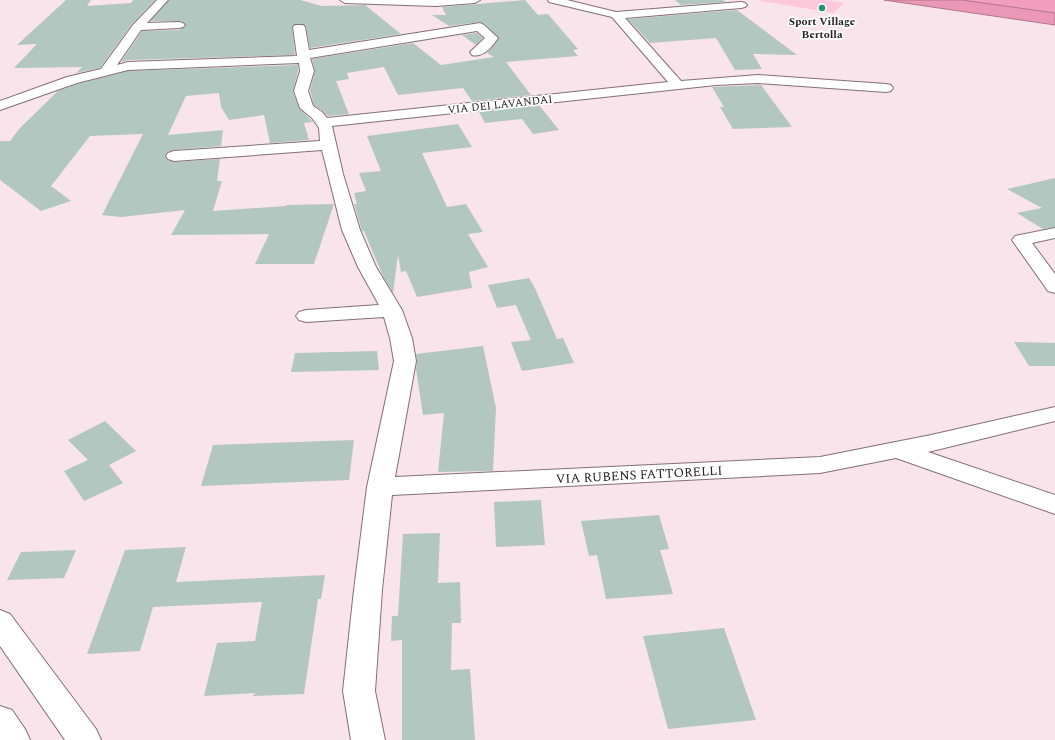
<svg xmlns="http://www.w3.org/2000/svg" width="1055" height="740" font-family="Spectral,serif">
	<rect width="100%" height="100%" fill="#fae4eb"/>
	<path fill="#fdc8da" d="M 761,0 L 825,0 L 844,3 L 834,13 L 760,1 Z"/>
	<path fill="#f29fbe" d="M 962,0 L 1055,0 L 1055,13 Z"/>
	<path fill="#ea98b6" stroke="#b0758a" d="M 884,0 L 962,0 L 1055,13 L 1055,25 Z"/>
	<g fill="#b2c7bf">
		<path d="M 66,0 L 91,0 L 87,6 L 131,3 L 133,0 L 155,0 L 132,24 L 100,68 L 76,73 L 82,67 L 14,68 L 37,44 L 17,45 Z"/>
		<path d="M 169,0 L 300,0 L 322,6 L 365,5 L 401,34 L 310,48 L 306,26 L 303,24 L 295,24 L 292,27 L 295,55 L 128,60 L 121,62 L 142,31 L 179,30 L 186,26 L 184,22 L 179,21 L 150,21 Z"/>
		<path d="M 525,0 L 538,15 L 548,14 L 578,49 L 573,50 L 578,56 L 506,62 L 531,95 L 472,101 L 463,88 L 398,95 L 384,67 L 347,73 L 349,79 L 336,81 L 349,114 L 328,116 L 323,111 L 314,105 L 310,91 L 315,71 L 312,59 L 413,43 L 441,65 L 494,57 L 487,53 L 499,38 L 485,24 L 480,22 L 449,26 L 432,15 L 446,15 L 442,7 Z"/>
		<path d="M 675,0 L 723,0 L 726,2 L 681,5 Z"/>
		<path d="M 737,10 L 797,55 L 753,54 L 762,69 L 735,70 L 716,38 L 650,43 L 628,19 Z"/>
		<path d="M 477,33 L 483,38 L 476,45 L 462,35 Z"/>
		<path d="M 298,65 L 298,71 L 293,92 L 299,108 L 313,122 L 304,123 L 309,140 L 270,143 L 264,115 L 229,120 L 221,107 L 219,93 L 186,96 L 168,135 L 223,130 L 221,146 L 174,150 L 167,152 L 165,157 L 168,160 L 174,162 L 220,159 L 217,181 L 222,181 L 213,211 L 286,206 L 287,205 L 334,204 L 314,264 L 255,264 L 269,234 L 171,235 L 185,210 L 121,217 L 102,215 L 143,134 L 90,136 L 51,186 L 71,201 L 41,211 L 0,180 L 0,141 L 10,141 L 20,128 L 58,91 L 77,84 L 128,71 Z"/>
		<path d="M 761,85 L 792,127 L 733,129 L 720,107 L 724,107 L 712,87 Z"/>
		<path d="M 539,105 L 559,130 L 533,134 L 522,119 L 485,123 L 479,112 Z"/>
		<path d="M 458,124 L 472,147 L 422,153 L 447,207 L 466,204 L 483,232 L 468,234 L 488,267 L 469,272 L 472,288 L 417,297 L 406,271 L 401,272 L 398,255 L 393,293 L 383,276 L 364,231 L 362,231 L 354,204 L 357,204 L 354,193 L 366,191 L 359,173 L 381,171 L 367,136 Z"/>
		<path d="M 1055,178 L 1055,227 L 1043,229 L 1017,213 L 1042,208 L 1007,189 Z"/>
		<path d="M 529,278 L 535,288 L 557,339 L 563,338 L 574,363 L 522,371 L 511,342 L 531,340 L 516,305 L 497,308 L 488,285 Z"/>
		<path d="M 1014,342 L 1055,343 L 1055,366 L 1029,366 Z"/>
		<path d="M 483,346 L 496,408 L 493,471 L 438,472 L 444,413 L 423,415 L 416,369 L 417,361 L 416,354 Z"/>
		<path d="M 377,351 L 379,370 L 291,372 L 295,353 Z"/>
		<path d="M 105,421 L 136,451 L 109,465 L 123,483 L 84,501 L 64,471 L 88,460 L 68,440 Z"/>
		<path d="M 354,440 L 349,480 L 201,486 L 213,445 Z"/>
		<path d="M 541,500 L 545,545 L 496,547 L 494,502 Z"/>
		<path d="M 659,515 L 669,549 L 660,550 L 673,594 L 606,599 L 597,555 L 589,556 L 581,521 Z"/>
		<path d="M 440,533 L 438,583 L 460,582 L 461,623 L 452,623 L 451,670 L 470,669 L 475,740 L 402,740 L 402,640 L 391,641 L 392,616 L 398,616 L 403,534 Z"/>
		<path d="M 186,547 L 176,582 L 325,575 L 321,599 L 318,599 L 304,694 L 252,696 L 256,693 L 204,696 L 217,643 L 255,641 L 262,602 L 153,607 L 140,651 L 87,654 L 125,550 Z"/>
		<path d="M 76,550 L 64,578 L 7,580 L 21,552 Z"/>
		<path d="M 724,628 L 756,720 L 668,729 L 643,636 Z"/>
	</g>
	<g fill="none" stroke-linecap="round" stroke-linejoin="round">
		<g stroke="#826f75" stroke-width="2">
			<g id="minor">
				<path d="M 157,0 L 168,0 L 147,23 L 179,22 L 183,23 L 185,25 L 183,27 L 179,28 L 141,30 L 117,65 L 128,62 L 297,56 L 293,27 L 295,25 L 303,25 L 305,27 L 309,50 L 480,23 L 484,25 L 498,38 C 492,47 483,58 472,55 L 470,52 L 485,38 L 477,31 L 310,58 L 314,71 L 308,91 L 313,106 L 322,112 L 327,118 L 668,82 L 612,17 L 549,2 L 548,0 L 567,0 L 616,12 L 741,2 L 745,3 L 747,5 L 745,7 L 741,8 L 625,18 L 681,81 L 758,75 L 886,84 L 891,85 L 893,88 L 891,91 L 886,92 L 758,83 L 716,85 L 332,126 L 343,174 L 360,230 L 376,267 L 402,310 L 412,338 L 416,361 L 395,477 L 820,457 L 931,435 L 1055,407 L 1055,421 L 928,452 L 1055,495 L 1055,514 L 896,458 L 820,473 L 392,495 L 382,590 L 375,691 L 385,740 L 351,740 L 343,691 L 354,590 L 367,487 L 394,361 L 390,338 L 384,317 L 306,322 L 299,320 L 296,316 L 299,312 L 306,310 L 379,305 L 358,267 L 342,230 L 322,150 L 174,161 L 168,159 L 166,156 L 168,153 L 174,151 L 320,141 L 319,128 L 312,118 L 300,108 L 294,91 L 300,71 L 299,63 L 128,70 L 77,83 L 0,110 L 0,101 L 67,77 L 101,69 L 133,25 Z"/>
				<path d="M 340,0 L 480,0 L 475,3 L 436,6 L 345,3 Z"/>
				<path d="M 1055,228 L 1055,238 L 1032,243 L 1055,274 L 1055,293 L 1048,291 L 1012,240 L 1015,236 Z"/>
			</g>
		</g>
		<g stroke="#826f75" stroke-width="2">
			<g id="major">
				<path d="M 0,610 L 10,614 L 96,729 L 101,740 L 65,740 L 0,646 Z"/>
				<path d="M 0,706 L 12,710 L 25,729 L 30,740 L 0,740 Z"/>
			</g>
		</g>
		<use href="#minor" fill="#fff" fill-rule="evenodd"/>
		<use href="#major" fill="#fff" fill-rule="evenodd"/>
	</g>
	<circle fill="#229476" stroke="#fff" stroke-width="1.5" cx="822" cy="8" r="4"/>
	<g text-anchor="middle" stroke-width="3.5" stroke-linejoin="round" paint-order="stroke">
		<g font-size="11" font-weight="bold" fill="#292224" stroke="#fff">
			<text x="822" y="25">Sport Village<tspan x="822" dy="13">Bertolla</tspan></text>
		</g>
		<g font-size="11" fill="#292224" stroke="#fff">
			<text transform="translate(500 104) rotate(-6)" y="4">VIA DEI LAVANDAI</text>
		</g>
		<g font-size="13" fill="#292224" stroke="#fff">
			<text transform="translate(639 474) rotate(-3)" y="5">VIA RUBENS FATTORELLI</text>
		</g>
	</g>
</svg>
